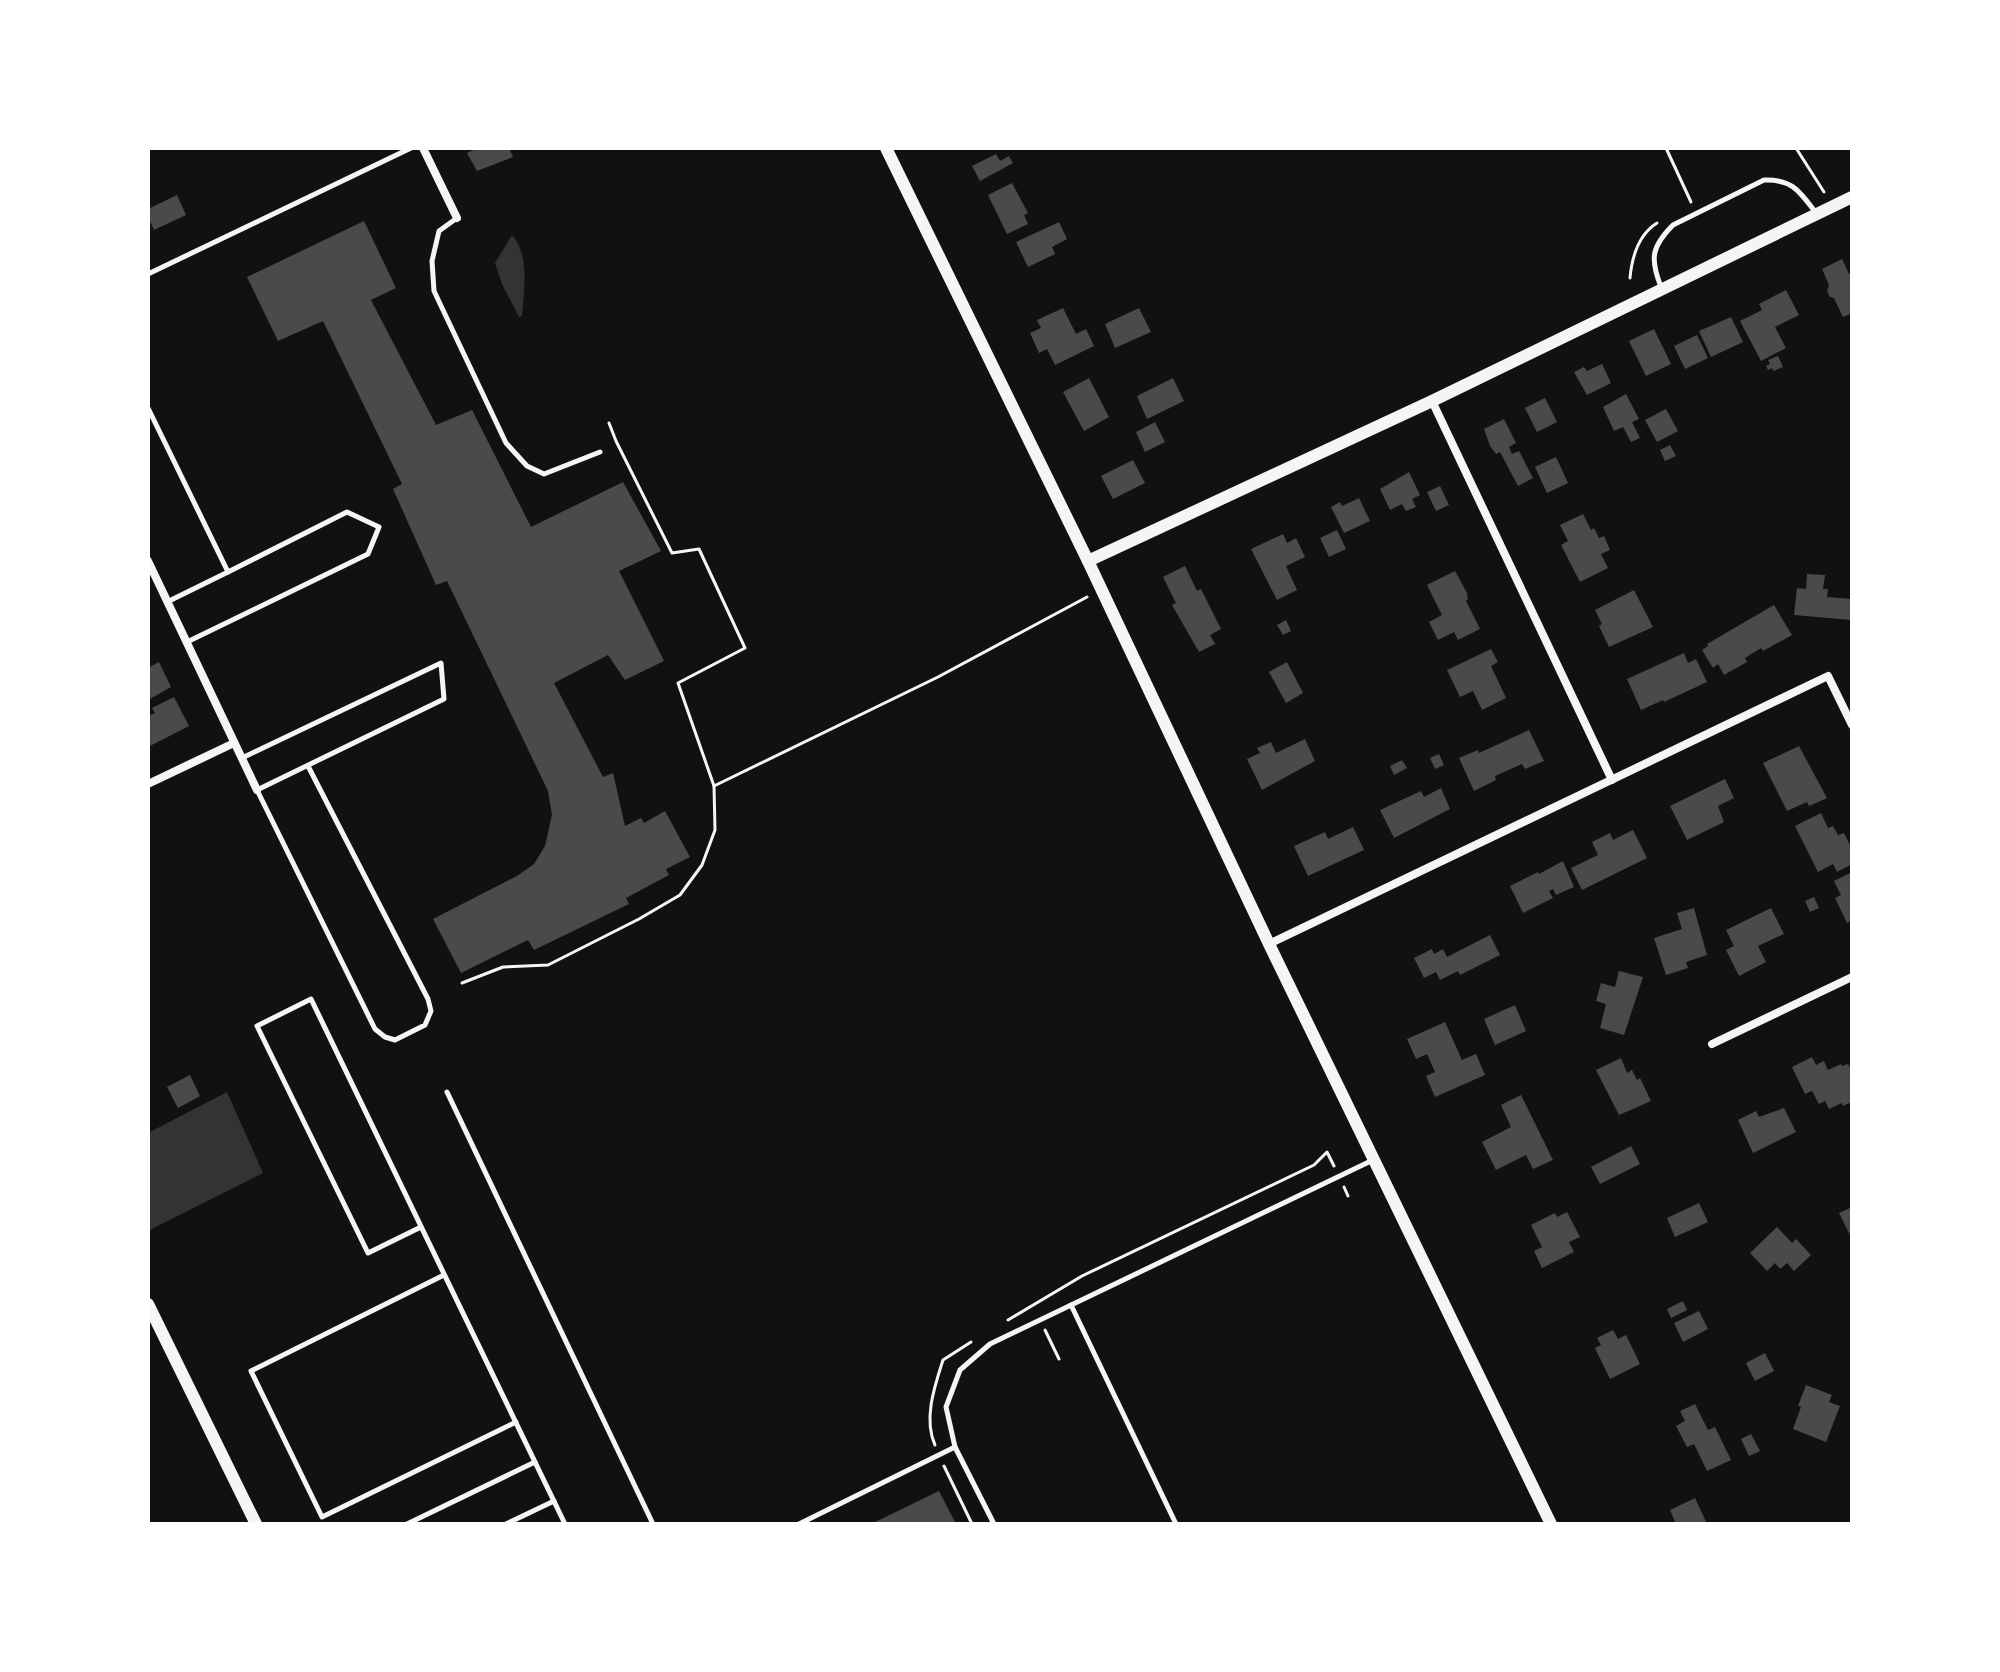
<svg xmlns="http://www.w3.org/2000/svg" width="2000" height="1672" font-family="Karla,sans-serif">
	<rect width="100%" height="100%" fill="#111"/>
	<g fill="#333">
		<path d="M 512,235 C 530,255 524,291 522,316 L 519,317 L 502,284 L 495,263 Z"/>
		<path d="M 227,1092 L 263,1173 L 148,1231 L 148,1133 Z"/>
	</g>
	<g fill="#4a4a4a">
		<path d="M 478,148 L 509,148 L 513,157 L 477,171 L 467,153 Z"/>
		<path d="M 996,154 L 1000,161 L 1009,156 L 1013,163 L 980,181 L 972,166 Z"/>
		<path d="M 1012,183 L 1028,213 L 1024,215 L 1028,224 L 1007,234 L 988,195 Z"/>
		<path d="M 177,195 L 186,215 L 154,230 L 148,217 L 148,209 Z"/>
		<path d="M 364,221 L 396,288 L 371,300 L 436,425 L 472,410 L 531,527 L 623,482 L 661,551 L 619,571 L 664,661 L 625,680 L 608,655 L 554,683 L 603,777 L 613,773 L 625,826 L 641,818 L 644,823 L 665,811 L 690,857 L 666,869 L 669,875 L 626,898 L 629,904 L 534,950 L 528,940 L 461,973 L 433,919 L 517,876 L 534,864 L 545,846 L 552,815 L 548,791 L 447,581 L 436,585 L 393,489 L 402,484 L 323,321 L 278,341 L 247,277 Z"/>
		<path d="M 1059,222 L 1067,239 L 1052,247 L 1055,254 L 1028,267 L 1016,242 Z"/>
		<path d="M 1842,259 L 1849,274 L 1852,273 L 1852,313 L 1843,317 L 1834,298 L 1830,297 L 1827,291 L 1829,285 L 1822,269 Z"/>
		<path d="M 1786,290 L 1799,315 L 1775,327 L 1786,348 L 1761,361 L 1740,321 L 1762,310 L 1759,304 Z"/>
		<path d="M 1063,308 L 1076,334 L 1086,329 L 1094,346 L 1055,365 L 1047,349 L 1039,353 L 1030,333 L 1041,328 L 1037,320 Z"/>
		<path d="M 1139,308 L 1151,332 L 1115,348 L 1105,324 Z"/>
		<path d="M 1731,317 L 1743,342 L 1711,357 L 1699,331 Z"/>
		<path d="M 1654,329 L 1671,364 L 1646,376 L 1629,341 Z"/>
		<path d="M 1697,335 L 1708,358 L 1685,369 L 1674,346 Z"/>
		<path d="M 1778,356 L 1783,367 L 1773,371 L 1772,368 L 1768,370 L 1766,366 L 1770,364 L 1768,360 Z"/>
		<path d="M 1602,364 L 1611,383 L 1587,395 L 1574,372 L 1584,367 L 1587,371 Z"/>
		<path d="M 1089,378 L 1109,417 L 1084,431 L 1063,392 Z"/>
		<path d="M 1173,378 L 1184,401 L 1147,419 L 1137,396 Z"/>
		<path d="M 1626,394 L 1639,419 L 1632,422 L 1640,438 L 1631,442 L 1623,427 L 1614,431 L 1603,407 Z"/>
		<path d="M 1545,398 L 1557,422 L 1537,432 L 1525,408 Z"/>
		<path d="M 1666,409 L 1678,431 L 1657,442 L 1645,420 Z"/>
		<path d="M 1504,419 L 1516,443 L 1509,447 L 1512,454 L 1519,451 L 1533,478 L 1518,486 L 1500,452 L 1496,454 L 1490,446 L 1484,429 Z"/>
		<path d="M 1155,422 L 1165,442 L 1145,452 L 1136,432 Z"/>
		<path d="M 1670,445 L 1676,456 L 1665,461 L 1660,450 Z"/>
		<path d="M 1556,457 L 1568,483 L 1547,493 L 1535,467 Z"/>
		<path d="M 1133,460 L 1145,483 L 1113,499 L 1101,476 Z"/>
		<path d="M 1409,472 L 1420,495 L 1412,499 L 1416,507 L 1406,511 L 1402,504 L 1390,510 L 1380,489 Z"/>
		<path d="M 1440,486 L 1449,505 L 1436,511 L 1427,492 Z"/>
		<path d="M 1359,498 L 1370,521 L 1344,533 L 1331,507 L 1340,502 L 1342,506 Z"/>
		<path d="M 1583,514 L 1591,530 L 1594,528 L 1599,538 L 1604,536 L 1610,550 L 1601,554 L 1608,568 L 1580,582 L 1561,545 L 1568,541 L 1560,525 Z"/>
		<path d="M 1337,530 L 1346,549 L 1329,557 L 1320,538 Z"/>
		<path d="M 1283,534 L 1287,543 L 1296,538 L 1305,557 L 1286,566 L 1297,590 L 1277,600 L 1251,549 Z"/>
		<path d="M 1185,566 L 1197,591 L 1201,589 L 1221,629 L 1210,635 L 1215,644 L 1199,652 L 1172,605 L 1176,603 L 1163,577 Z"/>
		<path d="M 1455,571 L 1467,593 L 1468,599 L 1466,601 L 1480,629 L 1458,640 L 1454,632 L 1438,640 L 1429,622 L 1442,615 L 1427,585 Z"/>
		<path d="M 1807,574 L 1825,575 L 1823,589 L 1828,589 L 1827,597 L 1852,599 L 1851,620 L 1794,615 L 1797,588 L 1806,589 Z"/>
		<path d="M 1634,590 L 1653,627 L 1609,647 L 1599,626 L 1602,624 L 1595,610 Z"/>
		<path d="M 1774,605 L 1792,635 L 1763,651 L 1761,648 L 1745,658 L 1747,662 L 1724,675 L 1718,664 L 1713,668 L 1702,650 L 1708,646 L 1707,644 Z"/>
		<path d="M 1286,620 L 1291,631 L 1283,635 L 1277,625 Z"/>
		<path d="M 1491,649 L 1498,662 L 1491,666 L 1506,698 L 1482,710 L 1473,691 L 1460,697 L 1447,670 Z"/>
		<path d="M 1684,653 L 1688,663 L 1696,659 L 1707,682 L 1664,702 L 1663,700 L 1641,710 L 1627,679 Z"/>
		<path d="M 159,662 L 171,687 L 148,700 L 148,668 Z"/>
		<path d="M 1287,662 L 1303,693 L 1286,703 L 1269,672 Z"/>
		<path d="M 174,697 L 189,726 L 148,747 L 148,716 L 155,713 L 152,708 Z"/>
		<path d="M 1529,730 L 1544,761 L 1525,769 L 1522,764 L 1495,776 L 1496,780 L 1474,791 L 1459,758 L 1478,750 L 1479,753 Z"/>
		<path d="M 1305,739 L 1315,761 L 1262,790 L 1247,759 L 1260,753 L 1257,748 L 1271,742 L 1276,753 Z"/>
		<path d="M 1799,746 L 1827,798 L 1809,806 L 1807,802 L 1787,811 L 1763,763 Z"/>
		<path d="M 1439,754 L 1444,765 L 1435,769 L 1430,758 Z"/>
		<path d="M 1402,760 L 1407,768 L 1394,775 L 1390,766 Z"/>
		<path d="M 1725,779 L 1734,798 L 1718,806 L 1724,822 L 1687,840 L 1670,806 Z"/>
		<path d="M 1441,788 L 1450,809 L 1394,838 L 1380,810 L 1421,791 L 1424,797 Z"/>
		<path d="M 1821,813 L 1828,828 L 1833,826 L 1838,835 L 1844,833 L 1852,849 L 1852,864 L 1837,872 L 1833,864 L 1818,872 L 1795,826 Z"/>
		<path d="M 1353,827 L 1364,850 L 1308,876 L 1294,846 L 1325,832 L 1328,839 Z"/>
		<path d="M 1633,830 L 1647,858 L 1582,890 L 1571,868 L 1598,855 L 1592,842 L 1610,833 L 1613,840 Z"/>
		<path d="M 1563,861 L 1574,887 L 1556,895 L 1553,889 L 1549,891 L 1553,898 L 1523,913 L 1510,886 L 1538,872 L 1539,874 Z"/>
		<path d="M 1852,872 L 1852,920 L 1847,923 L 1835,898 L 1841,895 L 1834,881 Z"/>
		<path d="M 1814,897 L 1819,908 L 1810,912 L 1805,901 Z"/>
		<path d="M 1694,908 L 1707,955 L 1686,962 L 1688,968 L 1666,975 L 1654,938 L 1682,929 L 1677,913 Z"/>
		<path d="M 1771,908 L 1784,934 L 1758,946 L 1766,962 L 1739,976 L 1726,950 L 1734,946 L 1726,930 Z"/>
		<path d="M 1490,935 L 1500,955 L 1460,975 L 1458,971 L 1440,980 L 1436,972 L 1424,978 L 1414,958 L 1432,949 L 1434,954 L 1443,949 L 1447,957 Z"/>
		<path d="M 1619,971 L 1643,977 L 1624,1035 L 1600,1028 L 1606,1004 L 1596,1001 L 1601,983 L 1615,987 Z"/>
		<path d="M 1515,1005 L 1526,1031 L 1495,1045 L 1484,1019 Z"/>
		<path d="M 1445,1022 L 1462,1060 L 1476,1054 L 1485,1075 L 1435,1097 L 1426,1076 L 1435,1072 L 1427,1054 L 1416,1059 L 1407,1039 Z"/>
		<path d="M 1812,1057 L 1816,1065 L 1824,1061 L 1828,1070 L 1841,1064 L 1842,1066 L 1848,1064 L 1852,1072 L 1852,1102 L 1843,1106 L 1842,1103 L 1829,1109 L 1825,1101 L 1819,1104 L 1812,1091 L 1805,1094 L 1792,1067 Z"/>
		<path d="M 1621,1058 L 1627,1073 L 1632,1070 L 1637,1080 L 1640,1078 L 1651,1101 L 1619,1115 L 1596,1070 Z"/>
		<path d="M 190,1075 L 200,1096 L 178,1108 L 167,1087 Z"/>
		<path d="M 1521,1095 L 1553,1160 L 1533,1169 L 1526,1155 L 1496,1170 L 1482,1142 L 1511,1127 L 1501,1105 Z"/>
		<path d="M 1784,1108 L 1796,1132 L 1753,1153 L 1738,1120 L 1756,1111 L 1759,1117 Z"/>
		<path d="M 1631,1146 L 1640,1164 L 1600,1184 L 1591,1167 Z"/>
		<path d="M 1699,1203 L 1708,1222 L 1675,1237 L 1667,1218 Z"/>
		<path d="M 1852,1207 L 1852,1234 L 1850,1235 L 1839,1213 Z"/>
		<path d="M 1567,1212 L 1580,1237 L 1569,1242 L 1574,1252 L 1542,1268 L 1534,1251 L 1542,1247 L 1531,1225 L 1555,1213 L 1557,1217 Z"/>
		<path d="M 1777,1227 L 1792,1243 L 1796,1239 L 1811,1255 L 1794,1271 L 1787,1263 L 1780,1269 L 1775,1263 L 1767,1271 L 1750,1253 Z"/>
		<path d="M 1683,1301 L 1687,1310 L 1671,1318 L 1667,1309 Z"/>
		<path d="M 1699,1311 L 1708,1329 L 1683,1342 L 1674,1323 Z"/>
		<path d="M 1613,1330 L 1618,1339 L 1626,1335 L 1640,1364 L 1610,1379 L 1595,1348 L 1601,1345 L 1597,1338 Z"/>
		<path d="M 1765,1353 L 1774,1371 L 1755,1381 L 1746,1363 Z"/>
		<path d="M 1806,1385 L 1832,1395 L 1829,1402 L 1840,1406 L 1826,1442 L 1793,1429 L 1801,1407 L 1798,1406 Z"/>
		<path d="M 1695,1404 L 1708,1430 L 1715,1427 L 1731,1460 L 1707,1471 L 1694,1444 L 1687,1447 L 1676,1426 L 1685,1421 L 1680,1411 Z"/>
		<path d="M 1751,1434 L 1760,1451 L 1749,1456 L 1741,1439 Z"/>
		<path d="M 939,1491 L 956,1524 L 871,1524 Z"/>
		<path d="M 1695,1498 L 1707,1524 L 1676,1524 L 1670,1510 Z"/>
	</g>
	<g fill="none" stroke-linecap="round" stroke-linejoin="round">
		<g stroke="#f5f5f5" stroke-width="3">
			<path d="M 1666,148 L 1691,202"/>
			<path d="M 1796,148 L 1824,192"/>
			<path d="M 1630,278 C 1632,256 1638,235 1657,223"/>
			<path d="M 609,423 L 616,441 L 672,553 L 699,549 L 745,648 L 678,683 L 714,786"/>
			<path d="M 462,983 L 503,967 L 548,965 L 639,919 L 680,895 L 702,865 L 715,830 L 714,786 L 938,677 L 1087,597"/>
			<path d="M 1344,1187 L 1348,1196"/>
			<path d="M 1008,1320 L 1082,1276 L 1314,1165 L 1327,1152 L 1334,1166"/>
			<path d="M 1045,1330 L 1059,1359"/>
			<path d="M 935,1445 C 923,1419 935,1385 943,1360 L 971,1342"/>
			<path d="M 944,1466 L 972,1524"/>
		</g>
		<g stroke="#f5f5f5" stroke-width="5">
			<path d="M 457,218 L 439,231 L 432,261 L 434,291 L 506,443 L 527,466 L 544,474 L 600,452"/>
			<path d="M 148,274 L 411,148"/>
			<path d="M 1661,287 C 1650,259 1651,247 1673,225 L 1764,180 C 1793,179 1800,192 1816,213"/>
			<path d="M 148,408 L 228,572 L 167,602"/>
			<path d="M 187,642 L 368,554 L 379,527 L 347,512 L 228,572"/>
			<path d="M 242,758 L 441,663 L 444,699 L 257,790 L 375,1029 L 385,1037 L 395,1040 L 425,1025 L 431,1011 L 428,999 L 308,766"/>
			<path d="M 447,1092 L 653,1524"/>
			<path d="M 421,1227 L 368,1253 L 257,1026 L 311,999 L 565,1524"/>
			<path d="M 444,1275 L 251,1371 L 322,1517 L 516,1422"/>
			<path d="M 1071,1305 L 1176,1524"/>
			<path d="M 407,1524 L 535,1462"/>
			<path d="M 506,1524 L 554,1501"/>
			<path d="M 799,1524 L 955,1447"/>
			<path d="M 994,1524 L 955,1447 L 946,1407 L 960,1370 L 990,1344 L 1373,1160"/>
		</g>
		<g stroke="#f5f5f5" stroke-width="8">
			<path d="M 423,148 L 457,218"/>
			<path d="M 1432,401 L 1612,780"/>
			<path d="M 148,561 L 257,790"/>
			<path d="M 148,784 L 234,743"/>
			<path d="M 1269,944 L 1828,676 L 1852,725"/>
			<path d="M 1712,1044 L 1852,977"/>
		</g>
		<g stroke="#f5f5f5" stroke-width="12">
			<path d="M 886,148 L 1088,561 L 1269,944 L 1551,1524"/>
			<path d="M 1088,561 L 1432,401 L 1852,197"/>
			<path d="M 148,1304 L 256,1524"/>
		</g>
	</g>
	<rect width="2000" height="1672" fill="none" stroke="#ffffff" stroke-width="300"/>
</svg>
